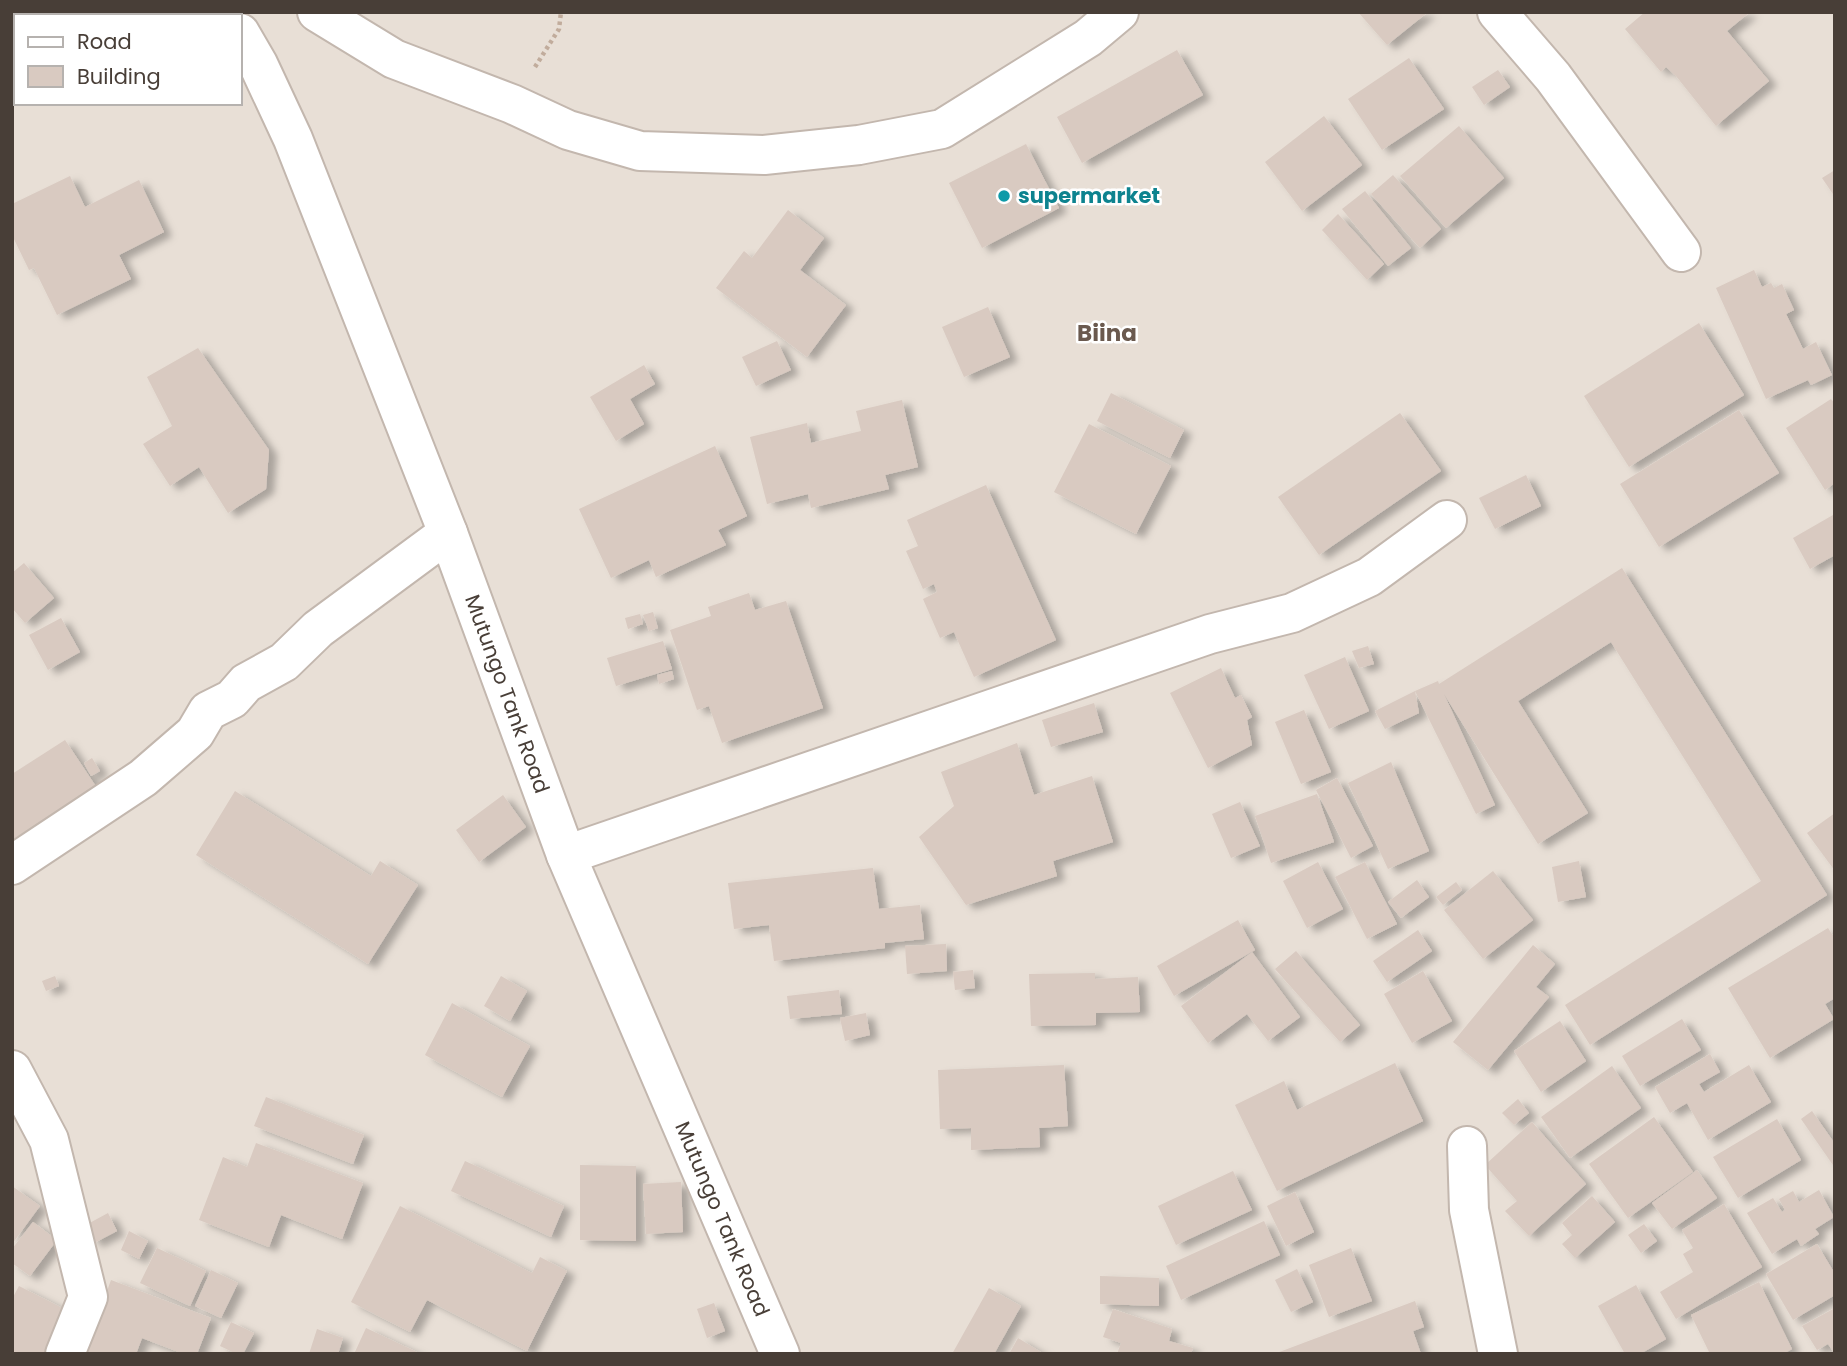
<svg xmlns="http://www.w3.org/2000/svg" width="1847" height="1366" font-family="Poppins,sans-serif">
	<defs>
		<filter id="shadow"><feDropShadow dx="8" dy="4.5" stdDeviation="3.5" flood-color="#0004"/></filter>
	</defs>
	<rect width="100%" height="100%" fill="#f4eee8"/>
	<path fill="#e8dfd6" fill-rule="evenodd" d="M 12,12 L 1835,12 L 1835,1354 L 12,1354 ZM 16,16 L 240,16 L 240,103 L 16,103 Z"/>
	<g fill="#d9cac1" filter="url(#shadow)">
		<path d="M 1358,12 L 1428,12 L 1387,45 Z"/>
		<path d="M 1645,12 L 1750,12 L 1727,31 L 1769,81 L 1716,126 L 1676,76 L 1666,67 L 1661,72 L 1625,29 Z"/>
		<path d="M 1177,50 L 1203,95 L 1082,163 L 1057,117 Z"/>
		<path d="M 1409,58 L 1444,109 L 1382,150 L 1348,99 Z"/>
		<path d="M 1498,70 L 1510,87 L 1484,105 L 1472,87 Z"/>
		<path d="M 1324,116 L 1362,165 L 1302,211 L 1265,162 Z"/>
		<path d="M 1459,126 L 1504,178 L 1446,228 L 1400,176 Z"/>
		<path d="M 1026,144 L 1059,208 L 982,248 L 949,183 Z"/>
		<path d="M 1835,170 L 1835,197 L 1822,178 Z"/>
		<path d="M 1393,175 L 1441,229 L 1420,248 L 1371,194 Z"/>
		<path d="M 70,176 L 85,207 L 139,180 L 164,232 L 119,255 L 131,279 L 57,315 L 34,268 L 29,270 L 12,235 L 12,204 Z"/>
		<path d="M 1365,191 L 1411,248 L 1388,266 L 1342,209 Z"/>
		<path d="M 788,210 L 824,238 L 800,270 L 846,305 L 807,357 L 716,288 L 744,251 L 752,258 Z"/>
		<path d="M 1338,214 L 1384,264 L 1367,280 L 1322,230 Z"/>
		<path d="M 1754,270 L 1762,287 L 1771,283 L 1774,288 L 1782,284 L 1794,310 L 1786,314 L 1803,349 L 1816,342 L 1832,375 L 1811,385 L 1808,380 L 1766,399 L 1716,288 Z"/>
		<path d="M 988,307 L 1010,357 L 964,377 L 942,327 Z"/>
		<path d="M 1699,323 L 1744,395 L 1629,467 L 1584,396 Z"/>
		<path d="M 777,341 L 791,370 L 756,386 L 742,357 Z"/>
		<path d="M 198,348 L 269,450 L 266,489 L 228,513 L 199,467 L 170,486 L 143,444 L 172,426 L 147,377 Z"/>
		<path d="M 644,365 L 655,384 L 630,399 L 644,424 L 616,441 L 590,397 Z"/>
		<path d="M 1111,393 L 1184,430 L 1170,458 L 1097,421 Z"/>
		<path d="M 1831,399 L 1835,404 L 1835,483 L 1825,490 L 1786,428 Z"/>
		<path d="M 902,400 L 918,467 L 885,475 L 889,489 L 811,508 L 808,494 L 767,504 L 750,437 L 807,423 L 811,443 L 861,431 L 856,411 Z"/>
		<path d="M 1739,410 L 1779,473 L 1659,547 L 1620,484 Z"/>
		<path d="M 1400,413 L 1441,471 L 1319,555 L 1278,497 Z"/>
		<path d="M 1089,424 L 1171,466 L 1136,534 L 1054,492 Z"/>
		<path d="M 715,446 L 747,516 L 718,530 L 726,545 L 656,577 L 649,560 L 611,578 L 579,509 Z"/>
		<path d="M 1526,475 L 1541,506 L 1495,529 L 1479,498 Z"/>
		<path d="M 986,485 L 1056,640 L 974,677 L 954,632 L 940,638 L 923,599 L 937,592 L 934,584 L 923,589 L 906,551 L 918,546 L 907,520 Z"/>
		<path d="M 1833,515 L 1835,555 L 1810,569 L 1793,538 Z"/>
		<path d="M 24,563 L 54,598 L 25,623 L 12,608 L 12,573 Z"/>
		<path d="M 1622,568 L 1827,895 L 1590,1045 L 1565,1005 L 1761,881 L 1611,642 L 1518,701 L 1588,813 L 1538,844 L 1444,694 L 1495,805 L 1476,814 L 1415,691 L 1419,713 L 1385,729 L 1375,711 L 1415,691 L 1438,681 L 1439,684 Z"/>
		<path d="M 749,593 L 755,610 L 786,601 L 823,708 L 722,743 L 709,706 L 697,710 L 670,630 L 711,616 L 708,607 Z"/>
		<path d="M 653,612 L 658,628 L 649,631 L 643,615 Z"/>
		<path d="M 640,614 L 643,624 L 628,629 L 625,618 Z"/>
		<path d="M 61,618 L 80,652 L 48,670 L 29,635 Z"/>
		<path d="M 663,641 L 672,669 L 616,686 L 607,658 Z"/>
		<path d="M 1368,646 L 1374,664 L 1359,668 L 1352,651 Z"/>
		<path d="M 1345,657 L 1369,711 L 1329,729 L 1304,675 Z"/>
		<path d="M 1221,668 L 1235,698 L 1241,695 L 1252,717 L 1247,720 L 1252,745 L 1208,768 L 1170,693 Z"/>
		<path d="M 672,671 L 674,679 L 659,684 L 657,675 Z"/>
		<path d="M 1094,703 L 1103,732 L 1051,747 L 1042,720 Z"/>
		<path d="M 1304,710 L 1331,772 L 1301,784 L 1275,722 Z"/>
		<path d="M 65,740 L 95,785 L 12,840 L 12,774 Z"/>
		<path d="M 1017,743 L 1034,795 L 1092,776 L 1113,842 L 1053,861 L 1057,876 L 966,905 L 919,837 L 954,806 L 941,772 Z"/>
		<path d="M 92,758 L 100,771 L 91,776 L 84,763 Z"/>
		<path d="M 1391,762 L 1429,851 L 1388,869 L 1348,783 Z"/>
		<path d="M 1337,778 L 1373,846 L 1351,858 L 1316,790 Z"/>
		<path d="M 235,791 L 371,876 L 380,861 L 418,885 L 368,964 L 196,855 Z"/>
		<path d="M 1317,794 L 1334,842 L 1271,863 L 1255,816 Z"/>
		<path d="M 503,795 L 526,827 L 479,862 L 456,830 Z"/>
		<path d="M 1240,802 L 1260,846 L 1231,858 L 1212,814 Z"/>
		<path d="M 1835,813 L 1835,871 L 1807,833 Z"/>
		<path d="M 1579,861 L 1586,897 L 1558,902 L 1552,867 Z"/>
		<path d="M 1318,862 L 1343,909 L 1307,928 L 1283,881 Z"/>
		<path d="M 1365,862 L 1397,924 L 1367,939 L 1335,877 Z"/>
		<path d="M 873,868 L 879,909 L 920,905 L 924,939 L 885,943 L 885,948 L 774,961 L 769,925 L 734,929 L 728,883 Z"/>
		<path d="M 1493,871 L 1533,920 L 1483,959 L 1444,910 Z"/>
		<path d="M 1417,880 L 1429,897 L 1401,918 L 1388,902 Z"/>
		<path d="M 1456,882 L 1462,890 L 1443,905 L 1436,897 Z"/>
		<path d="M 1238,920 L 1255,950 L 1174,996 L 1157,966 Z"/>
		<path d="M 1828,928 L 1835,939 L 1835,998 L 1825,1004 L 1834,1019 L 1770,1058 L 1728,988 Z"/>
		<path d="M 1418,930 L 1432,951 L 1387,982 L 1373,961 Z"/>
		<path d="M 946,944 L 947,971 L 907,974 L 905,946 Z"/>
		<path d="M 1533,945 L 1555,964 L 1536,987 L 1549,997 L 1488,1070 L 1453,1042 Z"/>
		<path d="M 1296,951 L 1360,1025 L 1340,1042 L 1275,969 Z"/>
		<path d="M 1252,952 L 1300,1017 L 1268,1041 L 1247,1014 L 1208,1043 L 1181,1006 Z"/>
		<path d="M 973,970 L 975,988 L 955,990 L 953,972 Z"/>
		<path d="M 1423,971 L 1452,1021 L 1412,1043 L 1384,994 Z"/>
		<path d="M 1095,973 L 1095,979 L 1138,977 L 1140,1012 L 1096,1013 L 1096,1025 L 1031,1026 L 1029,974 Z"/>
		<path d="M 55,976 L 59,986 L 46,991 L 42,981 Z"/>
		<path d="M 501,976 L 527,991 L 510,1021 L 484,1006 Z"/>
		<path d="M 839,990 L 842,1014 L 790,1019 L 787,996 Z"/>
		<path d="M 452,1003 L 530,1046 L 502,1097 L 425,1055 Z"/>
		<path d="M 866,1013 L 870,1035 L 845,1041 L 840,1018 Z"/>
		<path d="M 1682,1019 L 1701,1050 L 1640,1086 L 1622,1056 Z"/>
		<path d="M 1560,1021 L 1586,1061 L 1541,1092 L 1514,1051 Z"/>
		<path d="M 1710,1054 L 1720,1072 L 1699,1084 L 1704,1092 L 1749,1065 L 1771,1102 L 1708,1140 L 1687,1103 L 1670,1113 L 1655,1087 Z"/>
		<path d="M 1395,1063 L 1423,1121 L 1277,1191 L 1235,1105 L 1284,1081 L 1297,1110 Z"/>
		<path d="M 1064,1065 L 1068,1126 L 1039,1128 L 1040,1147 L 971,1150 L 971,1128 L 940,1129 L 938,1070 Z"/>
		<path d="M 1612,1066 L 1641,1108 L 1570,1158 L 1541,1117 Z"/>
		<path d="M 266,1097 L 364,1135 L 353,1164 L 254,1126 Z"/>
		<path d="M 1518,1099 L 1529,1113 L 1514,1125 L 1502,1113 Z"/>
		<path d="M 1812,1111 L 1835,1144 L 1835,1168 L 1801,1119 Z"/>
		<path d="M 1654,1117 L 1693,1172 L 1628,1218 L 1589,1164 Z"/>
		<path d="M 1777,1119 L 1801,1160 L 1738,1198 L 1713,1157 Z"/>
		<path d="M 1532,1122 L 1586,1184 L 1529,1236 L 1505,1211 L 1517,1201 L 1485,1165 Z"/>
		<path d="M 256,1143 L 363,1183 L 342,1239 L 281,1215 L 269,1247 L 199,1220 L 223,1157 L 247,1167 Z"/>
		<path d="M 465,1161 L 564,1206 L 551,1237 L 451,1191 Z"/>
		<path d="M 580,1165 L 636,1166 L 636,1241 L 580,1240 Z"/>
		<path d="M 1697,1170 L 1717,1198 L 1672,1229 L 1652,1203 Z"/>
		<path d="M 1233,1171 L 1252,1210 L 1176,1245 L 1158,1206 Z"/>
		<path d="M 681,1182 L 683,1232 L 646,1234 L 643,1184 Z"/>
		<path d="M 12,1186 L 40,1206 L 12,1244 Z"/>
		<path d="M 1819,1190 L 1834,1217 L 1815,1229 L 1819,1234 L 1801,1246 L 1797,1239 L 1772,1254 L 1747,1213 L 1773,1198 L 1782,1212 L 1785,1210 L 1779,1199 L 1793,1191 L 1799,1202 Z"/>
		<path d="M 1295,1192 L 1314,1232 L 1286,1246 L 1267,1206 Z"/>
		<path d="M 1592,1196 L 1615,1222 L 1575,1258 L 1562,1244 L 1572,1235 L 1562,1223 Z"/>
		<path d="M 1724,1204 L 1762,1267 L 1676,1319 L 1660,1292 L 1693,1272 L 1683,1254 L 1693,1248 L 1682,1230 Z"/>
		<path d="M 400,1206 L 532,1273 L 540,1257 L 567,1271 L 527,1351 L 427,1300 L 410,1332 L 351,1302 Z"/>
		<path d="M 108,1213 L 117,1231 L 94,1243 L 84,1226 Z"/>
		<path d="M 1264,1221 L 1280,1255 L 1181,1300 L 1166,1266 Z"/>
		<path d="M 33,1222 L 57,1240 L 30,1276 L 12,1263 L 12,1249 Z"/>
		<path d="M 1644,1224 L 1657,1241 L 1641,1253 L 1628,1235 Z"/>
		<path d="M 129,1231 L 148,1241 L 139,1259 L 121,1250 Z"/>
		<path d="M 1817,1244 L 1835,1274 L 1835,1295 L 1793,1320 L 1766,1274 Z"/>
		<path d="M 157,1248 L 206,1271 L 190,1306 L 140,1283 Z"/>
		<path d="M 1351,1248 L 1372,1301 L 1329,1317 L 1309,1265 Z"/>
		<path d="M 1297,1269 L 1313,1302 L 1291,1312 L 1275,1280 Z"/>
		<path d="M 211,1270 L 238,1283 L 221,1318 L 195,1306 Z"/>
		<path d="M 1100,1276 L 1159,1278 L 1159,1306 L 1100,1304 Z"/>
		<path d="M 111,1280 L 211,1318 L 197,1354 L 184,1354 L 142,1338 L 136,1354 L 84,1354 Z"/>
		<path d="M 1759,1282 L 1792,1349 L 1783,1354 L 1710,1354 L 1691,1315 Z"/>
		<path d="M 1636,1285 L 1666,1339 L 1640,1354 L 1625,1354 L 1598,1306 Z"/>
		<path d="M 19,1286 L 72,1313 L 52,1354 L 12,1354 L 12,1299 Z"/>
		<path d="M 989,1288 L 1021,1306 L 994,1354 L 952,1354 Z"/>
		<path d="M 1415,1301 L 1424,1327 L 1413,1331 L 1421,1354 L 1274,1354 Z"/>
		<path d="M 714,1303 L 725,1331 L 707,1338 L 697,1309 Z"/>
		<path d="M 1835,1308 L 1835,1354 L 1828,1344 L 1817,1350 L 1802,1326 Z"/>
		<path d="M 1113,1309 L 1172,1329 L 1169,1341 L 1193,1348 L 1191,1354 L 1117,1354 L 1121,1343 L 1103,1337 Z"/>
		<path d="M 231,1322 L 254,1333 L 243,1354 L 237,1354 L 220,1346 Z"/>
		<path d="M 366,1328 L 421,1354 L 354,1354 Z"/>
		<path d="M 317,1329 L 343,1338 L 338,1354 L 309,1354 Z"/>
		<path d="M 1018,1338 L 1044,1354 L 1009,1354 Z"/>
	</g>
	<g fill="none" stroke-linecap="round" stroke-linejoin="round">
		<g stroke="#c3b7ae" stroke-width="42">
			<g id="minor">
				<path d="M 317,12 L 394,59 L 512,104 L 568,130 L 640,151 L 764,155 L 859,145 L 942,129 L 1088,38 L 1119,12"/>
				<path d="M 1497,12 L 1553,77 L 1681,252"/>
				<path d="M 566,855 L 1210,634 L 1292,613 L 1369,577 L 1447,520"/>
				<path d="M 12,865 L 143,778 L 195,733 L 208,711 L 232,699 L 246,683 L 284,662 L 318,629 L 448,533"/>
				<path d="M 12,1070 L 49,1140 L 88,1297 L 65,1354"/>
				<path d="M 1467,1146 L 1469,1210 L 1498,1354"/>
			</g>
		</g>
		<g stroke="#c3b7ae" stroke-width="42">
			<path id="tertiary" d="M 240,33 L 258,64 L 293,139 L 448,533 L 566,855 L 780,1354"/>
		</g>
		<path stroke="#c1ac9c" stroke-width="4.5" stroke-dasharray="3.5 3.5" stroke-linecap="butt" d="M 535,67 L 559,29 L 561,12"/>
		<use href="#minor" stroke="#fff" stroke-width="38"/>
		<use href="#tertiary" stroke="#fff" stroke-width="38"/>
	</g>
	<circle fill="#0f9aa8" stroke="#fff" stroke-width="2.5" cx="1004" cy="196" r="7"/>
	<g text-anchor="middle" stroke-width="5" stroke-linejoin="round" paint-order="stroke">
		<g font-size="21" font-weight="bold" fill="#0d838f" stroke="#fff" text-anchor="start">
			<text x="1018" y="203">supermarket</text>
		</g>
		<g font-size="21" fill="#483e37" stroke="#fff">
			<text transform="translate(507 694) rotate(70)" y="7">Mutungo Tank Road</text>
			<text transform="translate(722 1219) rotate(67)" y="7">Mutungo Tank Road</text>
		</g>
		<g font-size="23" font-weight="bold" fill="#6a594e" stroke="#fff">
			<text x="1107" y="341">Biina</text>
		</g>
	</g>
	<rect width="1847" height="1366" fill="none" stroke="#483e37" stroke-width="28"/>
	<rect x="14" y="14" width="228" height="91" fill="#ffffff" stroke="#b6b2af" stroke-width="2"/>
	<rect x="28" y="37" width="35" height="10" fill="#ffffff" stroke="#b6b2af" stroke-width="2"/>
	<text x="77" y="49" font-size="21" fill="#483e37">Road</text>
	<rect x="28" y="66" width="35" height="21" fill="#d9cac1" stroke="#b6b2af" stroke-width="2"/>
	<text x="77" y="84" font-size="21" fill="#483e37">Building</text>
</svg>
